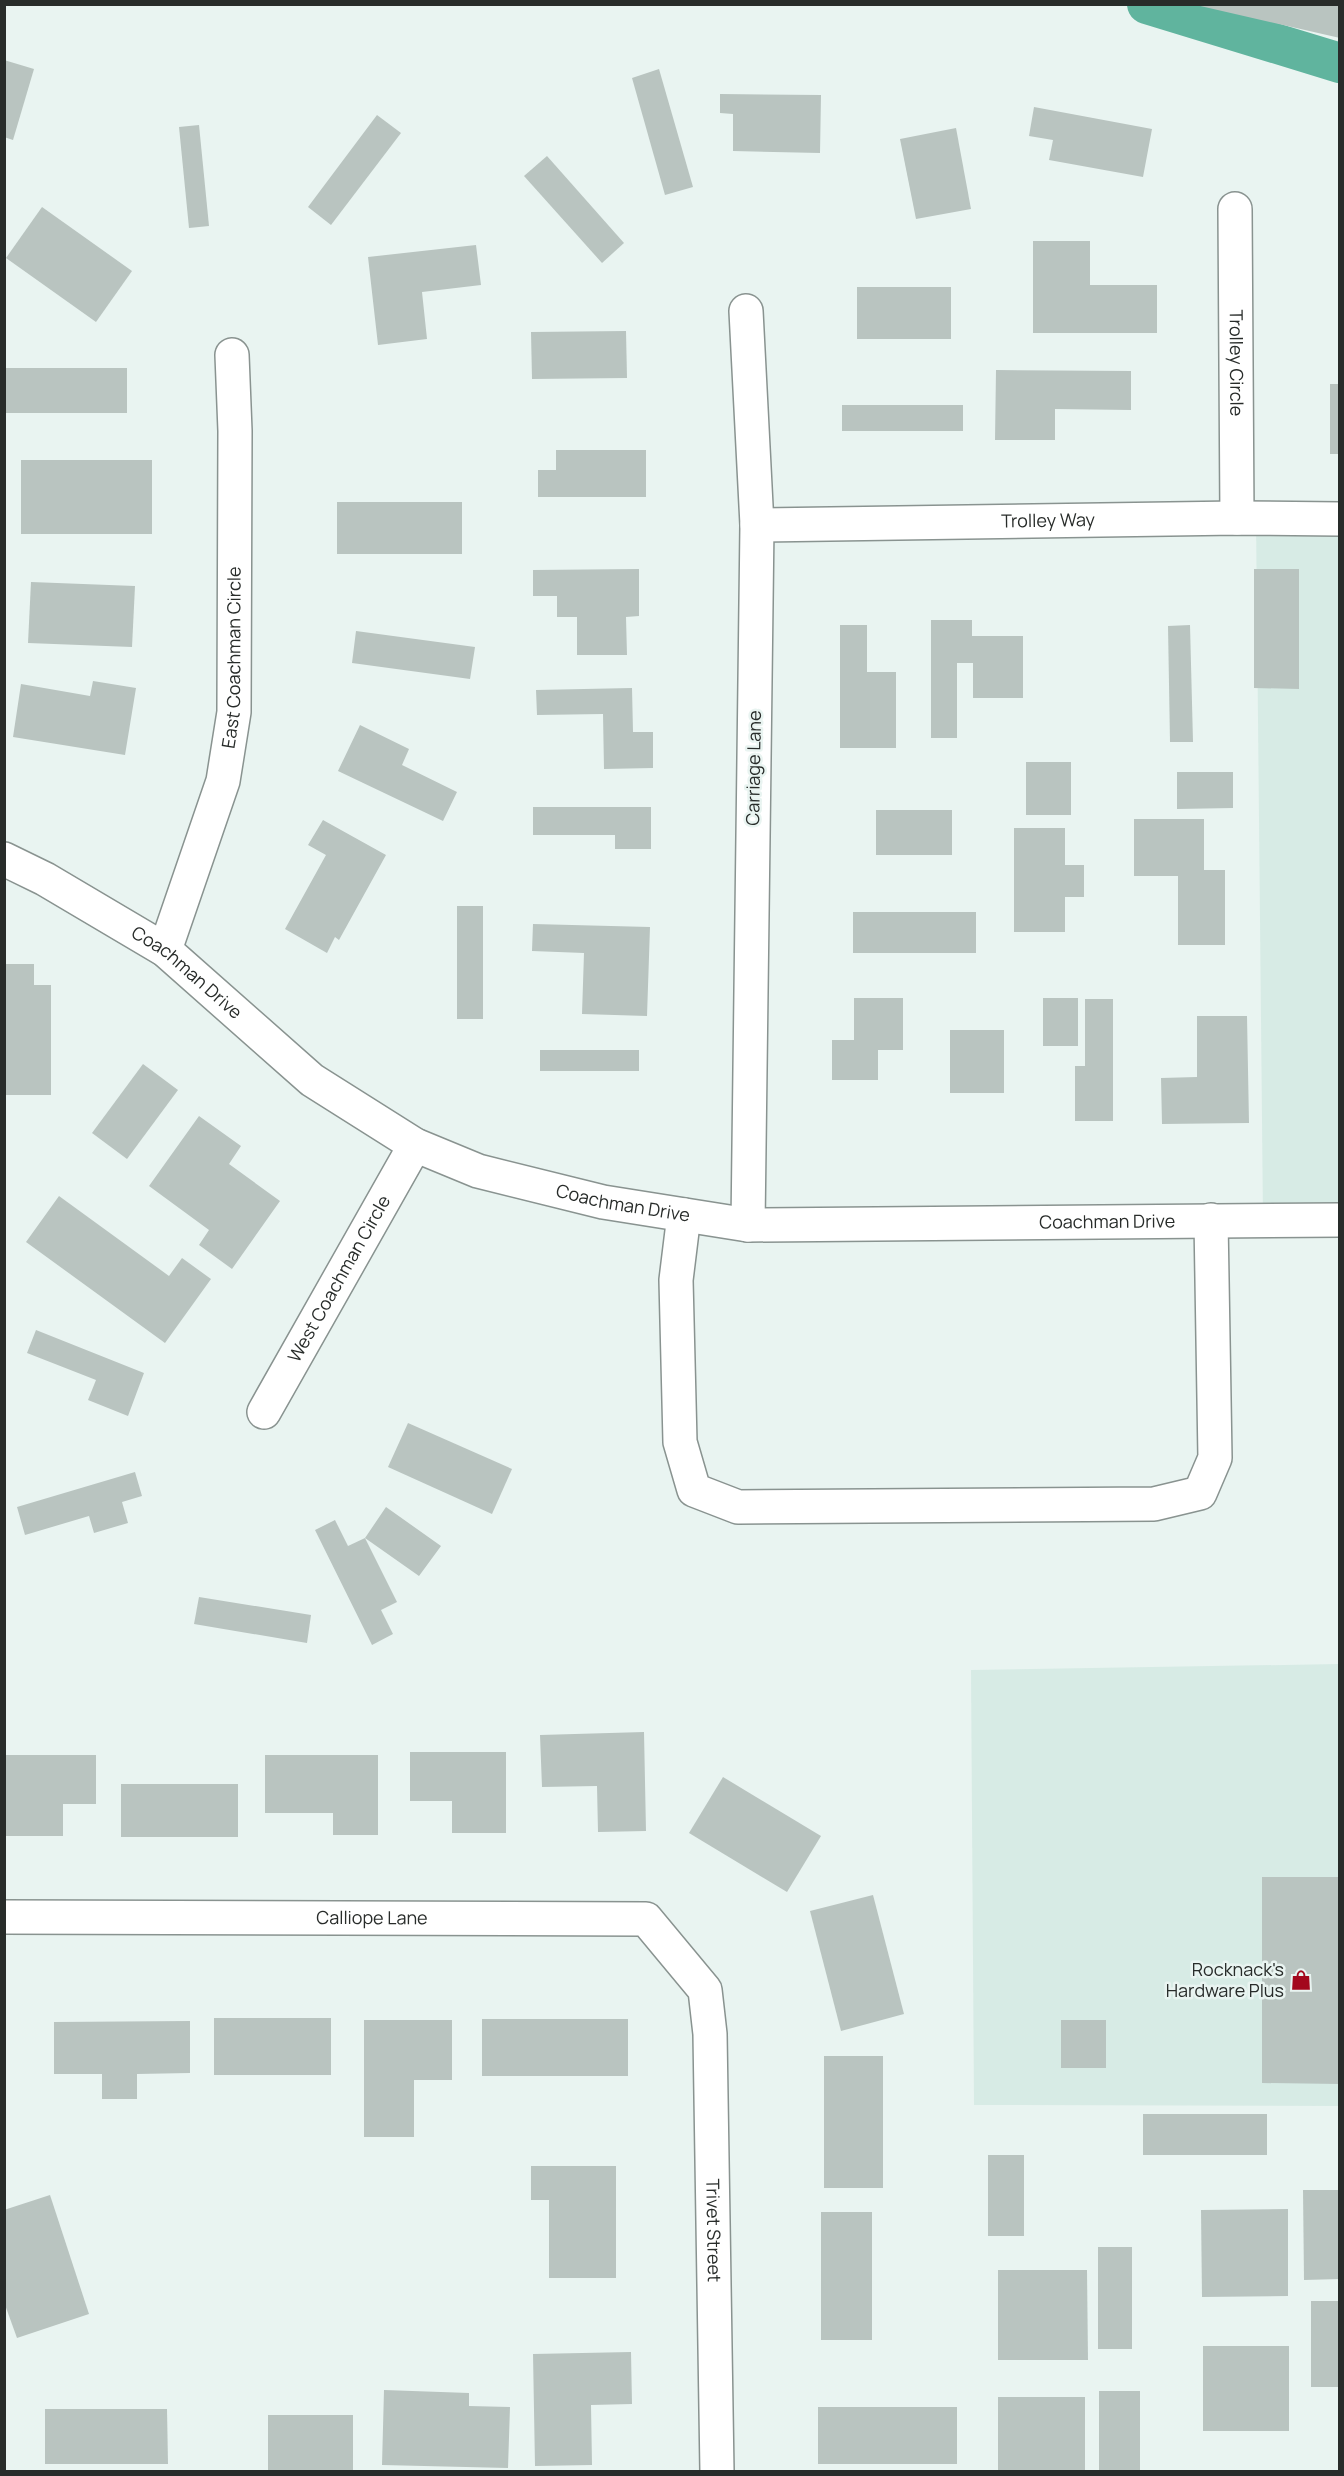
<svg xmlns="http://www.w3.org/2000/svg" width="1344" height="2476" font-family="Manrope,sans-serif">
	<rect width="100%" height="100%" fill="#e9f4f1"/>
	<g fill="#d7ebe5">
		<path d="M 1256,518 L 1339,519 L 1339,1220 L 1263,1220 Z"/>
		<path d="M 1339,1664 L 1339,2106 L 974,2105 L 971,1670 Z"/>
	</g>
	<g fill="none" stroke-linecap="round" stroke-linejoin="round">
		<path stroke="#60b49e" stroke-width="40" d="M 1147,4 L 1340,63"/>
	</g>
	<g fill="#b9c4c0">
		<path d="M 1196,4 L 1340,4 L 1340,38 L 1196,5 Z"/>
		<path d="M 4,60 L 34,69 L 13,140 L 4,137 Z"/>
		<path d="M 659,69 L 693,187 L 665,195 L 632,78 Z"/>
		<path d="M 720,94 L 821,95 L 820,153 L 733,151 L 733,114 L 720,113 Z"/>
		<path d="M 1034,107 L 1152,129 L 1143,177 L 1049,160 L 1053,140 L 1029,136 Z"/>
		<path d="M 377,115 L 401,133 L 331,225 L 308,207 Z"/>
		<path d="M 199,125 L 209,226 L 189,228 L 179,127 Z"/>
		<path d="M 956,128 L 971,209 L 916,219 L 900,139 Z"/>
		<path d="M 547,156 L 624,243 L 602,263 L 524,176 Z"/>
		<path d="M 42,207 L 132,271 L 96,322 L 6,258 Z"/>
		<path d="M 1033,241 L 1090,241 L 1090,285 L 1157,285 L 1157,333 L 1033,333 Z"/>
		<path d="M 476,245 L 481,285 L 422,292 L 427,339 L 378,345 L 368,257 Z"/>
		<rect x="857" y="287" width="94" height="52"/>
		<path d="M 626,331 L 627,378 L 532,379 L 531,332 Z"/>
		<rect x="6" y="368" width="121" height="45"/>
		<path d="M 996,370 L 1131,371 L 1131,410 L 1055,409 L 1055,440 L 995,440 Z"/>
		<rect x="1330" y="384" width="10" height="70"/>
		<rect x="842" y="405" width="121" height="26"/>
		<path d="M 556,450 L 646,450 L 646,497 L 538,497 L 538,470 L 556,470 Z"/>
		<rect x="21" y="460" width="131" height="74"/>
		<rect x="337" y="502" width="125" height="52"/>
		<path d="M 639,569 L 639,616 L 626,617 L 627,655 L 577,655 L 577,617 L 557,617 L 557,596 L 533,596 L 533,570 Z"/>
		<path d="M 1254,569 L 1299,569 L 1299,689 L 1254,688 Z"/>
		<path d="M 31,582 L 135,586 L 132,647 L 28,643 Z"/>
		<path d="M 931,620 L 972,620 L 972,636 L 1023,636 L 1023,698 L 973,698 L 973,663 L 957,663 L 957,738 L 931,738 Z"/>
		<path d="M 840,625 L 867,625 L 867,672 L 896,672 L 896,748 L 840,748 Z"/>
		<path d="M 1190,625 L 1193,742 L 1170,742 L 1168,626 Z"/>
		<path d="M 356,631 L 475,647 L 470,679 L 352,663 Z"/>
		<path d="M 93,681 L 136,688 L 125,755 L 13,737 L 21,684 L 90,696 Z"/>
		<path d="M 632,688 L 633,732 L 653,732 L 653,768 L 604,769 L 603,714 L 537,715 L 536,690 Z"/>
		<path d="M 360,725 L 409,749 L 402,765 L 457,792 L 443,821 L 338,771 Z"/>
		<rect x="1026" y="762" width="45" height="53"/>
		<path d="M 1177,772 L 1233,772 L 1233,808 L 1177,809 Z"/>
		<path d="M 533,807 L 651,807 L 651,849 L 615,849 L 615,835 L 533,835 Z"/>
		<rect x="876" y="810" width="76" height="45"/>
		<path d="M 1134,819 L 1204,819 L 1204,870 L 1225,870 L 1225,945 L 1178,945 L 1178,876 L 1134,876 Z"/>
		<path d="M 323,820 L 386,855 L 339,940 L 335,937 L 327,953 L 285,929 L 326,855 L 308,845 Z"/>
		<path d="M 1014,828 L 1065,828 L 1065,865 L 1084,865 L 1084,897 L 1065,897 L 1065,932 L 1014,932 Z"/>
		<rect x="457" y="906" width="26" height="113"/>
		<rect x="853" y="912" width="123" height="41"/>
		<path d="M 533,924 L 650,927 L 647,1016 L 582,1014 L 584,953 L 532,951 Z"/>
		<path d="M 4,964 L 34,964 L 34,985 L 51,985 L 51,1095 L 4,1095 Z"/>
		<path d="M 854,998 L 903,998 L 903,1050 L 878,1050 L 878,1080 L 832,1080 L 832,1040 L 854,1040 Z"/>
		<rect x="1043" y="998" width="35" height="48"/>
		<path d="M 1085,999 L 1113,999 L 1113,1121 L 1075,1121 L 1075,1066 L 1085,1066 Z"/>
		<path d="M 1197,1016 L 1247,1016 L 1249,1123 L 1162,1124 L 1161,1078 L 1197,1077 Z"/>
		<rect x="950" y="1030" width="54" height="63"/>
		<rect x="540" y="1050" width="99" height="21"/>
		<path d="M 143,1064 L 178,1090 L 127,1159 L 92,1133 Z"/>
		<path d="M 199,1116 L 241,1146 L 229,1164 L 280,1201 L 232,1269 L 199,1245 L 209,1230 L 149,1186 Z"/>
		<path d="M 59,1196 L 169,1276 L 182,1258 L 211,1279 L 165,1343 L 26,1242 Z"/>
		<path d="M 36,1330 L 144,1373 L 128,1416 L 88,1400 L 96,1380 L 27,1353 Z"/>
		<path d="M 408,1423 L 512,1469 L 492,1514 L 388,1467 Z"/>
		<path d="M 135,1472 L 142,1496 L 122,1502 L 128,1523 L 94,1533 L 89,1516 L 25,1535 L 17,1507 Z"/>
		<path d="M 386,1507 L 441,1546 L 419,1576 L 365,1538 L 397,1602 L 381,1610 L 393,1634 L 372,1645 L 315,1530 L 335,1520 L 348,1546 L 365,1538 Z"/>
		<path d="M 199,1597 L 311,1615 L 307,1643 L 194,1624 Z"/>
		<path d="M 644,1732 L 646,1831 L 598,1832 L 597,1786 L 542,1787 L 540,1735 Z"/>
		<path d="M 410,1752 L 506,1752 L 506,1833 L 452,1833 L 452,1801 L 410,1801 Z"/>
		<path d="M 5,1755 L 96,1755 L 96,1804 L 63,1804 L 63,1836 L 5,1836 Z"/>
		<path d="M 265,1755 L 378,1755 L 378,1835 L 333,1835 L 333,1813 L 265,1813 Z"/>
		<path d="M 723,1777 L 821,1836 L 787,1892 L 689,1833 Z"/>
		<rect x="121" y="1784" width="117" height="53"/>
		<path d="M 1262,1877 L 1340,1877 L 1340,2084 L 1262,2083 Z"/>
		<path d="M 873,1895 L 904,2014 L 841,2031 L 810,1911 Z"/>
		<rect x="214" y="2018" width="117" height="57"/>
		<rect x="482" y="2019" width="146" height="57"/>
		<path d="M 364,2020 L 452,2020 L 452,2080 L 414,2080 L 414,2137 L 364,2137 Z"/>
		<rect x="1061" y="2020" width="45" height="48"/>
		<path d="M 190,2021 L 190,2073 L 137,2074 L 137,2099 L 102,2099 L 102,2074 L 54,2074 L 54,2022 Z"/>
		<rect x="824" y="2056" width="59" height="132"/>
		<rect x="1143" y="2114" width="124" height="41"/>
		<rect x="988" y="2155" width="36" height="81"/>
		<path d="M 531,2166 L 616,2166 L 616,2278 L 549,2278 L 549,2200 L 531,2200 Z"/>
		<path d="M 1303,2190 L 1340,2190 L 1340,2279 L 1304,2280 Z"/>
		<path d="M 50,2195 L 89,2314 L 17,2338 L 4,2302 L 4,2210 Z"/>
		<path d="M 1288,2209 L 1288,2296 L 1202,2297 L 1201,2210 Z"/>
		<rect x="821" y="2212" width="51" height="128"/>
		<rect x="1098" y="2247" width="34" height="102"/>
		<path d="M 998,2270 L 1087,2270 L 1088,2360 L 998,2360 Z"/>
		<rect x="1311" y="2301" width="29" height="86"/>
		<rect x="1203" y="2346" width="86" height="85"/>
		<path d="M 631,2352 L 632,2404 L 591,2405 L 592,2465 L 535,2466 L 533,2354 Z"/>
		<path d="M 384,2390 L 469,2393 L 469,2406 L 510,2407 L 508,2468 L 382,2465 Z"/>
		<rect x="1099" y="2391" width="41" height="81"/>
		<rect x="998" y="2397" width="87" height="75"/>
		<rect x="818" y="2407" width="139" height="57"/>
		<path d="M 45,2409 L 167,2409 L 168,2464 L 45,2464 Z"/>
		<rect x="268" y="2415" width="85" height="55"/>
	</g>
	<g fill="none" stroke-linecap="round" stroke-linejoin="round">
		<g stroke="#899390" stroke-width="36">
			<g id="minor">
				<path id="s1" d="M 1235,209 L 1237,518"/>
				<path d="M 746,311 L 757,525 L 748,1225"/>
				<path id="s2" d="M 757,525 L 1237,518 L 1340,519"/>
				<path id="s3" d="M 4,859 L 45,879 L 165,950 L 312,1080 L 415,1145 L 478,1171 L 603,1202 L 748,1225 L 1340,1220"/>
				<path id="s4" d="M 165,950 L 223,781 L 234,712 L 235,431 L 232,355"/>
				<path d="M 684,1215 L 676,1280 L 680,1442 L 694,1490 L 738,1507 L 1154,1504 L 1200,1493 L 1215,1458 L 1211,1220"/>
				<path id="s5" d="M 264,1412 L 415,1145"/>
				<path id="s6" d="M 4,1917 L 646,1919 L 705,1990 L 710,2034 L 717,2472"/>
			</g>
		</g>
		<use href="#minor" stroke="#fff" stroke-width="33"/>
	</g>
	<defs>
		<g id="shop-bare" transform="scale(1.62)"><path d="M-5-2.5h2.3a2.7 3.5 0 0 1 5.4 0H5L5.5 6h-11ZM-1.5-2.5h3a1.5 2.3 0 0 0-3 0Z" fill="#a3081d" stroke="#e9f4f1" stroke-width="2.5" paint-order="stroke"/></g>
	</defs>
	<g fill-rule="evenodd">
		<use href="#shop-bare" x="1301" y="1980"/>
	</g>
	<g text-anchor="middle" stroke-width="5" stroke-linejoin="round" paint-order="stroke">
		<g font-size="18" fill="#282c2a" stroke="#e9f4f1">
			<text dy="6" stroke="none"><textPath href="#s1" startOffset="154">Trolley Circle</textPath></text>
			<text dy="6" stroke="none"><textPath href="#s2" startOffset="291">Trolley Way</textPath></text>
			<text dy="6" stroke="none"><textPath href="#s4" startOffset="303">East Coachman Circle</textPath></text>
			<text transform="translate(754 768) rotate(-89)" y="6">Carriage Lane</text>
			<text dy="6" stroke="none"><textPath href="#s3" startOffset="216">Coachman Drive</textPath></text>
			<text dy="6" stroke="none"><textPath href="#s3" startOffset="720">Coachman Drive</textPath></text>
			<text dy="6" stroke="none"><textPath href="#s3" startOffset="1206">Coachman Drive</textPath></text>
			<text dy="6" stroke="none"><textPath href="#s5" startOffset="153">West Coachman Circle</textPath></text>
			<text dy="6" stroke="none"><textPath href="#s6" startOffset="368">Calliope Lane</textPath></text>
			<text dy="6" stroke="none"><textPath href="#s6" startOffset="975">Trivet Street</textPath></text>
		</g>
		<g font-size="18" fill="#282c2a" stroke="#e9f4f1" text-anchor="end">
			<text x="1284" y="1976">Rocknack's<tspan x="1284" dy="21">Hardware Plus</tspan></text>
		</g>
	</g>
	<rect width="1344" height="2476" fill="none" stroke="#282c2a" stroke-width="12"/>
</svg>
